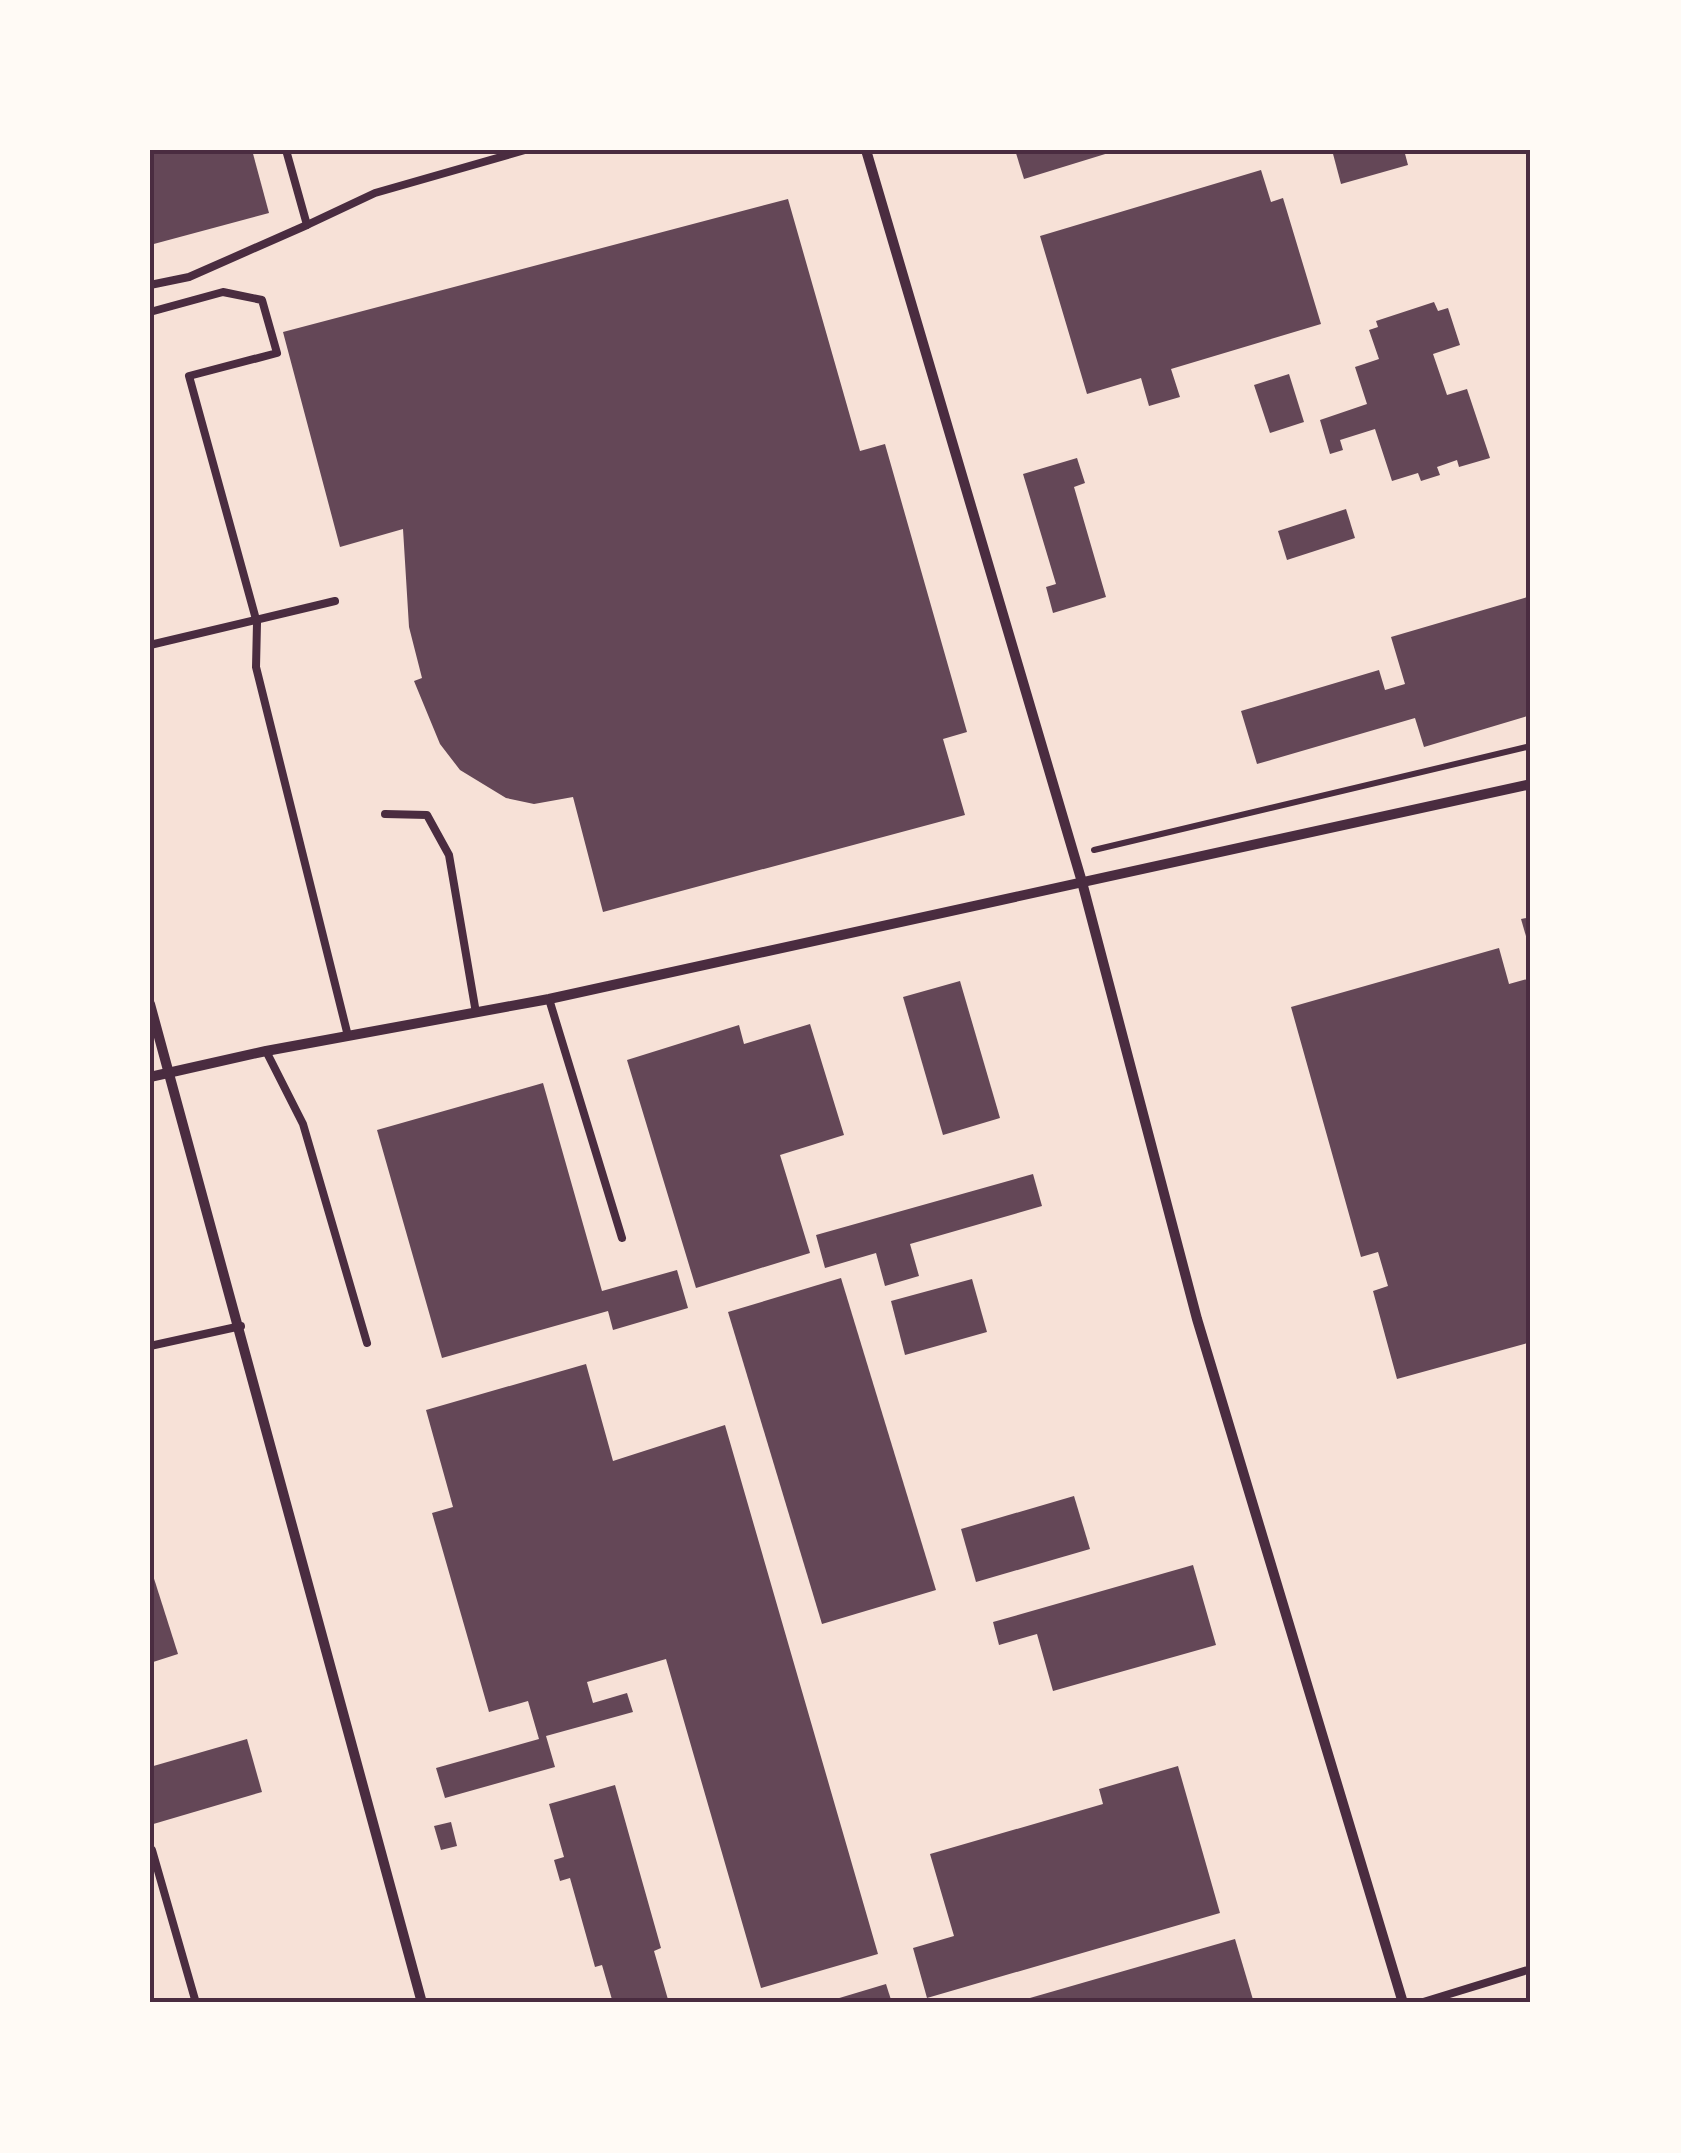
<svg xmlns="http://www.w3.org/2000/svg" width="1681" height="2153" font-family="'Zilla Slab',serif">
	<rect width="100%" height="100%" fill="#f7e1d7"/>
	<g fill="#644757">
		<path d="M 150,150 L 252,150 L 269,213 L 150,245 Z"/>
		<path d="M 1015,150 L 1115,150 L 1115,151 L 1024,179 Z"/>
		<path d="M 1332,150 L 1404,150 L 1408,165 L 1341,184 Z"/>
		<path d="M 1261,170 L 1271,202 L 1283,198 L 1321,324 L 1171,369 L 1180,397 L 1149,406 L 1141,378 L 1087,394 L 1040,236 Z"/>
		<path d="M 788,199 L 860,451 L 885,444 L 967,732 L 943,739 L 965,815 L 603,912 L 573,797 L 534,804 L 506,798 L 460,770 L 440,744 L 414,681 L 422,678 L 409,627 L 403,529 L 340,547 L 283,332 Z"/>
		<path d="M 1434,302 L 1438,311 L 1448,308 L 1460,345 L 1433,354 L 1447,395 L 1467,389 L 1490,458 L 1459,467 L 1457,460 L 1437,467 L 1440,475 L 1421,481 L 1418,473 L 1392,481 L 1375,429 L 1340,440 L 1343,450 L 1330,454 L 1320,420 L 1367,404 L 1355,367 L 1379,359 L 1369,330 L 1378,327 L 1376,321 Z"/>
		<path d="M 1289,374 L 1304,422 L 1270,433 L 1254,385 Z"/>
		<path d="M 1077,458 L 1085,483 L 1074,487 L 1106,597 L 1053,613 L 1046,587 L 1056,584 L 1023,474 Z"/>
		<path d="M 1346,509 L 1355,538 L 1287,560 L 1278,531 Z"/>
		<path d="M 1531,596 L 1531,715 L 1424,747 L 1415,718 L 1257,764 L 1241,711 L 1379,670 L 1385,690 L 1405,684 L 1391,637 Z"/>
		<path d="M 1531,917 L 1531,950 L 1530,950 L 1521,919 Z"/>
		<path d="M 1499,948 L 1509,984 L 1531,978 L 1531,1342 L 1397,1379 L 1373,1291 L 1388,1286 L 1378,1252 L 1361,1257 L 1291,1007 Z"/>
		<path d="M 960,981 L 1000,1118 L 943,1135 L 903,997 Z"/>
		<path d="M 810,1024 L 844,1135 L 780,1155 L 810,1253 L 696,1288 L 627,1060 L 739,1025 L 744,1044 Z"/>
		<path d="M 543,1083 L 602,1291 L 677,1270 L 688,1308 L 613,1330 L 608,1311 L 442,1358 L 377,1130 Z"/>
		<path d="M 1033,1174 L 1042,1206 L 910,1244 L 919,1276 L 885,1286 L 876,1253 L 825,1268 L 816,1235 Z"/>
		<path d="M 841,1278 L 936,1590 L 822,1624 L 728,1312 Z"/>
		<path d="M 972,1279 L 987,1332 L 905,1355 L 891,1301 Z"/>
		<path d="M 586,1364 L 613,1461 L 725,1425 L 878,1954 L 761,1988 L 666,1659 L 587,1682 L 593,1703 L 627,1693 L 633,1712 L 546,1736 L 555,1767 L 445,1798 L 436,1768 L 539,1739 L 528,1701 L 489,1712 L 432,1513 L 453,1507 L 426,1410 Z"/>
		<path d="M 1074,1496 L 1090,1549 L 976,1582 L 961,1529 Z"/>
		<path d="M 1193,1565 L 1216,1645 L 1053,1691 L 1037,1634 L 999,1645 L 993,1622 Z"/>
		<path d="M 150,1566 L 178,1654 L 150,1663 Z"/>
		<path d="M 247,1739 L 262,1792 L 150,1825 L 150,1767 Z"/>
		<path d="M 1178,1766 L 1220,1913 L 927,1998 L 913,1948 L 954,1936 L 930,1854 L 1103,1804 L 1099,1789 Z"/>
		<path d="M 615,1785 L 661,1948 L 654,1951 L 669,2003 L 613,2003 L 602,1965 L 595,1967 L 570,1878 L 560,1881 L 554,1860 L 564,1857 L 549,1804 Z"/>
		<path d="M 451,1822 L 457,1846 L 441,1850 L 434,1826 Z"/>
		<path d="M 1235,1939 L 1254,2003 L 1016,2003 L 1016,2002 Z"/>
		<path d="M 886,1984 L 892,2003 L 826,2003 L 826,2002 Z"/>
	</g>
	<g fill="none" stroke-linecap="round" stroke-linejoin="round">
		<path stroke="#4a2c40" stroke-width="6" d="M 1094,850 L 1531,746"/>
		<g stroke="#4a2c40" stroke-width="8">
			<path d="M 286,150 L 307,225 L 375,193 L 525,150"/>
			<path d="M 150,285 L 189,277 L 307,225"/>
			<path d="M 150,312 L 223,292 L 262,300 L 277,353 L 189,376 L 257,623 L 256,667 L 348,1036"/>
			<path d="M 150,645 L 335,601"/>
			<path d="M 385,814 L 427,815 L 449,855 L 476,1013"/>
			<path d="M 549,999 L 622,1238"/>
			<path d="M 266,1051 L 303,1124 L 367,1343"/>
			<path d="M 150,1346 L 241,1326"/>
			<path d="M 152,1850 L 196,2003"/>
			<path d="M 1420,2003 L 1531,1969"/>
		</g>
		<g stroke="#4a2c40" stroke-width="10">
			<path d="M 866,150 L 1082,882 L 1197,1319 L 1403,2003"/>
			<path d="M 150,1004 L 422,2003"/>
			<path d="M 150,1077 L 266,1051 L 549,999 L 1531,784"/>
		</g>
	</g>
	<rect width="1681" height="2153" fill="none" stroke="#fffaf5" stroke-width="305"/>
	<rect x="152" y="152" width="1376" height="1848" fill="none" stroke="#4a2c40" stroke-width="4"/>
</svg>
